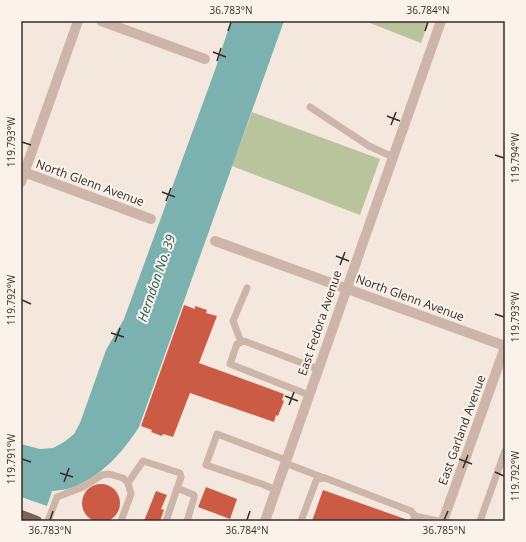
<svg xmlns="http://www.w3.org/2000/svg" width="526" height="542" font-family="'Open Sans',sans-serif">
	<rect width="100%" height="100%" fill="#f4e8de"/>
	<g fill="#b9c49d">
		<path d="M 365,21 L 429,21 L 421,43 Z"/>
		<path d="M 252,112 L 380,159 L 360,215 L 232,166 Z"/>
	</g>
	<path fill="#7bb2b0" d="M 231,21 L 284,21 L 139,427 C 123,452 100,478 71,488 C 65,490 58,490 52,491 L 47,506 L 21,497 L 21,444 L 40,449 L 53,448 L 64,442 L 74,434 L 80,423 L 106,350 L 124,319 L 215,70 Z"/>
	<g fill="#cb5b44">
		<path d="M 184,305 L 195,309 L 195,306 L 207,310 L 206,313 L 217,316 L 199,363 L 284,394 L 282,400 L 284,401 L 278,416 L 276,415 L 274,422 L 190,393 L 173,437 L 163,434 L 162,436 L 151,432 L 152,430 L 141,426 Z"/>
		<circle cx="101" cy="503" r="19"/>
		<path d="M 206,487 L 237,499 L 230,519 L 198,507 Z"/>
		<path d="M 323,490 L 408,520 L 408,521 L 312,521 Z"/>
		<path d="M 156,491 L 167,495 L 161,509 L 164,510 L 160,521 L 144,521 Z"/>
	</g>
	<g fill="none" stroke-linecap="round" stroke-linejoin="round">
		<g stroke="#cdb6a9" stroke-width="7">
			<path d="M 310,107 L 369,146 L 393,157"/>
			<path d="M 241,342 L 233,321 L 247,288"/>
			<path d="M 309,395 L 230,364 L 237,344 L 244,341 L 318,369"/>
			<path d="M 285,463 L 324,478"/>
			<path d="M 128,483 L 143,461 L 180,473 L 181,477 L 166,521"/>
			<path d="M 177,488 L 194,495 L 194,498 L 187,521"/>
			<path d="M 276,490 L 262,484 L 206,465 L 217,434 L 286,460"/>
			<path d="M 415,516 L 438,521"/>
			<path d="M 48,521 L 57,497 L 83,487 L 102,475 L 109,474 L 123,478 L 128,483 L 131,494 L 121,521"/>
			<path d="M 301,521 L 316,481 L 318,479 L 325,478 L 411,511 L 415,516 L 413,521"/>
			<path d="M 480,521 L 505,451"/>
		</g>
		<g stroke="#cdb6a9" stroke-width="10">
			<path d="M 101,21 L 205,59"/>
			<path d="M 21,171 L 151,219"/>
			<path d="M 21,182 L 78,21"/>
			<path d="M 215,241 L 505,346"/>
			<path d="M 265,521 L 441,21"/>
			<path d="M 443,521 L 505,347"/>
		</g>
		<path stroke="#7c6259" stroke-width="10" d="M 21,515 L 37,521"/>
	</g>
	<path fill="none" stroke="#392d29" stroke-width="1.5" d="M 228,31 L 231,22M 425,31 L 428,22M 213,52 L 226,57M 217,61 L 221,48M 387,116 L 400,121M 391,125 L 396,112M 22,142 L 31,145M 495,155 L 504,158M 162,192 L 175,197M 166,201 L 171,188M 336,256 L 349,261M 340,265 L 345,252M 22,300 L 31,304M 495,314 L 504,317M 111,333 L 124,337M 115,342 L 120,328M 285,396 L 298,401M 289,405 L 294,392M 22,459 L 31,462M 459,459 L 472,464M 463,468 L 468,455M 495,472 L 504,476M 60,473 L 73,477M 64,482 L 69,468M 50,520 L 53,511M 247,520 L 250,511M 444,520 L 448,511"/>
	<g text-anchor="middle" stroke-width="4" stroke-linejoin="round" paint-order="stroke">
		<g font-size="12" fill="#392d29" stroke="#fbf2ea">
			<text transform="translate(90 183) rotate(20)" y="4">North Glenn Avenue</text>
			<text transform="translate(410 298) rotate(20)" y="4">North Glenn Avenue</text>
			<text transform="translate(320 323) rotate(-71)" y="4">East Fedora Avenue</text>
			<text transform="translate(462 430) rotate(-70)" y="4">East Garland Avenue</text>
		</g>
		<g font-size="13" font-style="italic" fill="#1c5d5c" stroke="#fbf2ea">
			<text transform="translate(156 278) rotate(-71)" y="5">Herndon No. 39</text>
		</g>
	</g>
	<rect width="526" height="542" fill="none" stroke="#fbf2ea" stroke-width="44"/>
	<rect x="22" y="22" width="482" height="498" fill="none" stroke="#392d29" stroke-width="1.5"/>
	<g font-size="10" text-anchor="middle" fill="#392d29">
		<text x="231" y="14">36.783°N</text>
		<text x="428" y="14">36.784°N</text>
		<text transform="translate(11 142) rotate(-90)" y="4">119.793°W</text>
		<text transform="translate(515 158) rotate(-90)" y="4">119.794°W</text>
		<text transform="translate(11 300) rotate(-90)" y="4">119.792°W</text>
		<text transform="translate(515 317) rotate(-90)" y="4">119.793°W</text>
		<text transform="translate(11 459) rotate(-90)" y="4">119.791°W</text>
		<text transform="translate(515 476) rotate(-90)" y="4">119.792°W</text>
		<text x="50" y="534">36.783°N</text>
		<text x="247" y="534">36.784°N</text>
		<text x="444" y="534">36.785°N</text>
	</g>
</svg>
